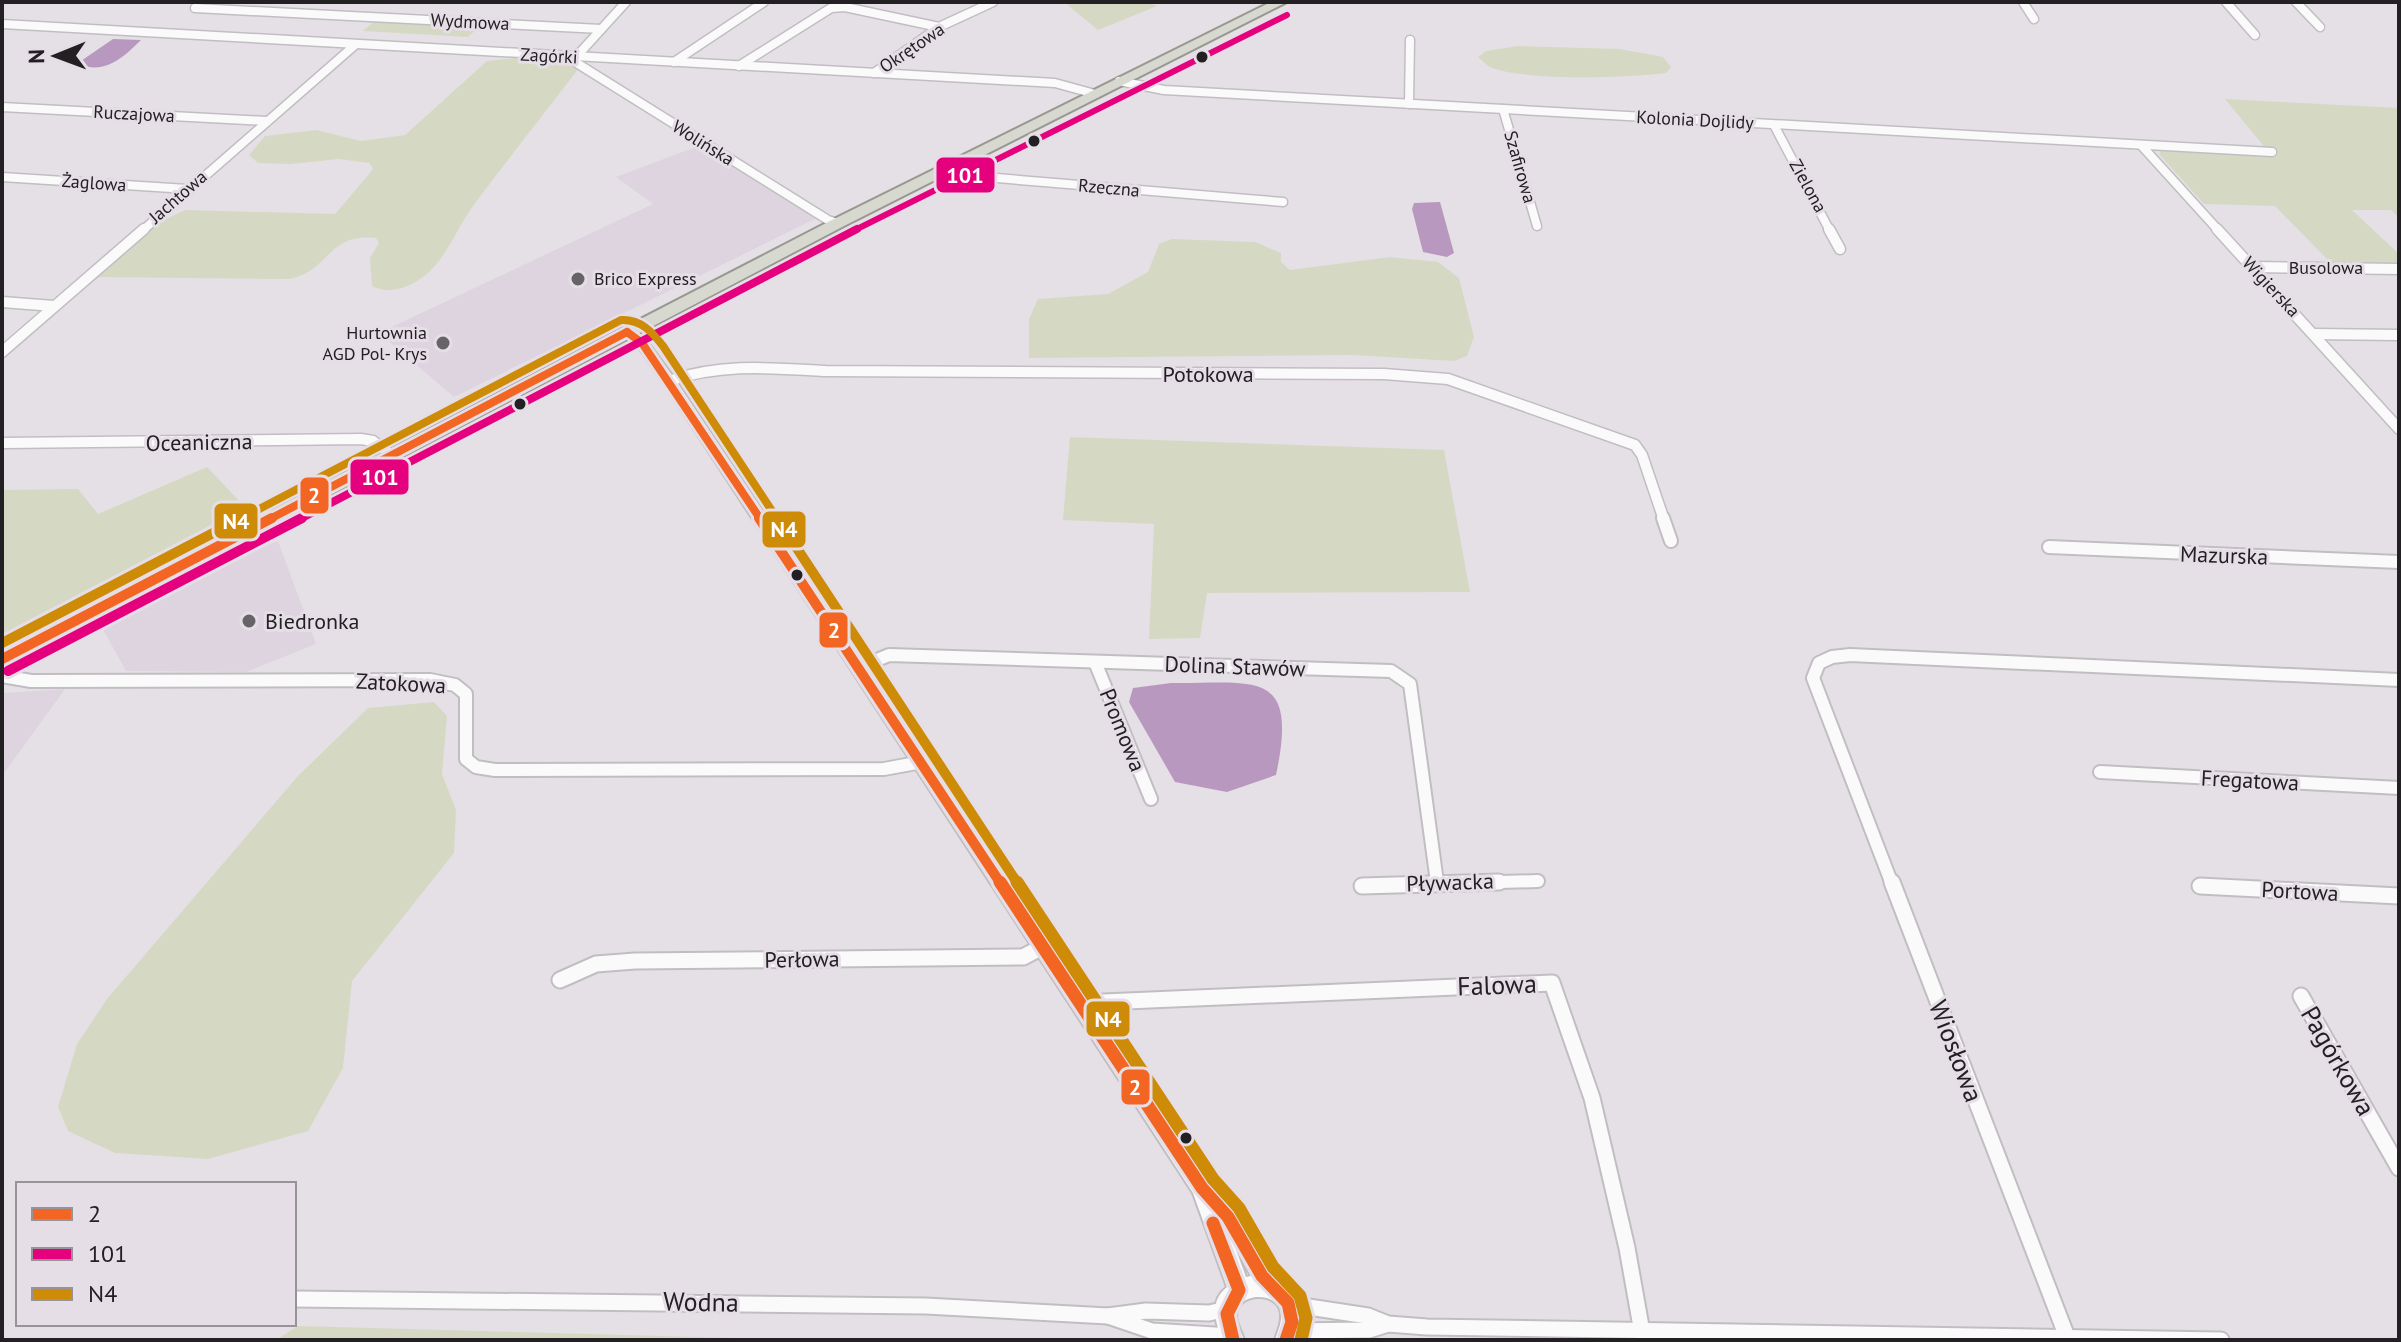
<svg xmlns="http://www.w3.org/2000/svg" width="2401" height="1342" font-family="'PT Sans',sans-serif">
	<rect width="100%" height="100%" fill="#e5e0e5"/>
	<g fill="#ddd4df">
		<path d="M 701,145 L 825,214 L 454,397 L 379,333 L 653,204 L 616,177 Z"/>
		<path d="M 278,541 L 316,644 L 246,672 L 126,671 L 101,626 L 221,563 Z"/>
		<path d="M 65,689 L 2,776 L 2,693 Z"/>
	</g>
	<g fill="#d5d9c4">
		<path d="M 1064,2 L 1146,2 L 1157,6 L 1098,30 Z"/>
		<path d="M 377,19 L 481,25 L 468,37 L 363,31 Z"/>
		<path d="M 1518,46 L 1620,49 L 1663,57 L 1671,67 L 1666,73 C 1626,78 1529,81 1492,68 C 1487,66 1483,61 1478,57 L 1486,51 Z"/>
		<path d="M 534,56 L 579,68 C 544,114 508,159 473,206 C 457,228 445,261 423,277 C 408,288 389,295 372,286 L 370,258 L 379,243 L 376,238 C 326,233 331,271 289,279 L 96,277 L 148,228 L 185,210 L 335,214 L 370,173 L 373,168 L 369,163 L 339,159 L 291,164 L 258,163 L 249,155 L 265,136 L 316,130 L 361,141 L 405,135 L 487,61 Z"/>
		<path d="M 2225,99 L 2399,108 L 2399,218 L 2391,210 L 2352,210 L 2399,254 L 2399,263 L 2330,262 L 2275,206 L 2204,204 L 2159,154 L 2161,150 L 2272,156 Z"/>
		<path d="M 1172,239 L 1255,242 L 1281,253 L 1281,262 L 1290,270 L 1390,257 L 1438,262 L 1459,278 L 1474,337 L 1467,356 L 1454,361 L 1352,355 L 1029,358 L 1029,319 L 1038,299 L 1108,294 L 1148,272 L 1159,244 Z"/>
		<path d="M 1070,437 L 1444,450 L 1470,592 L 1207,593 L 1200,638 L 1149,639 L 1154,524 L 1063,520 Z"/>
		<path d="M 207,467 L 245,507 L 2,635 L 2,490 L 78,489 L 98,514 Z"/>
		<path d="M 434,702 L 447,716 L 442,774 L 456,810 L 454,853 L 352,981 L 343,1068 L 308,1131 L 208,1159 L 115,1153 L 68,1131 L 58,1107 L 77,1044 L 107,999 L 297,777 L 368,708 Z"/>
		<path d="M 298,1326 L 805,1340 L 276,1340 Z"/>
	</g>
	<g fill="#b998bf">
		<path d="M 113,39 L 141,40 C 123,58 103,76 78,63 Z"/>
		<path d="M 1440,202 L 1454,253 L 1447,257 L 1423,252 L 1412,209 L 1414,203 Z"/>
		<path d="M 1171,683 C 1255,684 1299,667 1276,775 L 1227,792 L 1175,782 L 1129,702 L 1133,688 Z"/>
	</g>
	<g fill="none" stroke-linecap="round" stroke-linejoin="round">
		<g stroke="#c1bec2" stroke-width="11">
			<g id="minor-far3">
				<path d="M 2023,2 L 2034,19"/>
				<path d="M 2226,2 L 2255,35"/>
				<path d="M 2296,2 L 2320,27"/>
				<path d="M 195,8 L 601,29"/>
				<path d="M 2,24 L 1055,83 L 1095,94"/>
				<path d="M 576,57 L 575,62 L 828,220 L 838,223"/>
				<path d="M 576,57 L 626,2"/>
				<path d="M 674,62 L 764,2"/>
				<path d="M 739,66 L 831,8 L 845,7 L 939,27"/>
				<path d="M 874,73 L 939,27 L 993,2"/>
				<path d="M 1119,81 L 1164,90 L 2272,152"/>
				<path d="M 1409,104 L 1410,40"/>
				<path d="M 2,107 L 266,121"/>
				<path d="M 1503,109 L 1537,226"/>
				<path d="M 1774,125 L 1830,231"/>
				<path d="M 2141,145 L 2219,231"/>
				<path d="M 936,173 L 1283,202"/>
				<path d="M 2,177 L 187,189"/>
				<path d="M 142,231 L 355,45"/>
			</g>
		</g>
		<g stroke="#c1bec2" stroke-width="13">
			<g id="minor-far2">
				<path d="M 1829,229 L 1840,249"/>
				<path d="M 2217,229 L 2399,429"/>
				<path d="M 2252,267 L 2399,269"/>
				<path d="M 2,302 L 54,306"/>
				<path d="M 2314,334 L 2399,335"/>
				<path d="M 2,352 L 144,229"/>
				<path d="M 669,381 C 721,363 772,368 826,371 L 1384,374 L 1448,379 L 1635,445 L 1642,455 L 1664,520"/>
				<path d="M 2,443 L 361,439 L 373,441 L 392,455"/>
			</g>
		</g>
		<g stroke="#c1bec2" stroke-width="16">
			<g id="minor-far1">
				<path d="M 1663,518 L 1671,541"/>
				<path d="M 2049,547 L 2399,562"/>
				<path d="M 1095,662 L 1151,799"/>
				<path d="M 860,667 L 889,655 L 1391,671 L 1410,684 L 1437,882"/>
				<path d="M 2,676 L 31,681 L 430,680 L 455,685 L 466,694 L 466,759 L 476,767 L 495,770 L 884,769 L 922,762"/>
				<path d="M 2100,772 L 2399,788"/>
				<path d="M 1428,884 L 1538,881"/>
				<path d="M 1892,884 L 1813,678 L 1819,663 L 1832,657 L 1850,655 L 2399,680"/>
			</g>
		</g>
		<g stroke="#c1bec2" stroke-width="19">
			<g id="minor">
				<path d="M 1892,882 L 2067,1337"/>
				<path d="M 1362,886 L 1499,882"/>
				<path d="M 2200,886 L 2399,896"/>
				<path d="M 560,980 L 596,964 L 635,961 L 1023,957 L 1044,946"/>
				<path d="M 2301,996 L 2399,1168"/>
				<path d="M 1080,1003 L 1552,983 L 1592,1098 L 1627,1248 L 1642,1332"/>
				<path d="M 294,1299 L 926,1306 L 1108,1316 L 1146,1311 L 1209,1313 L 1227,1309"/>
				<path d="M 1289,1304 L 1368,1316 L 1388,1324 L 1427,1327 L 2221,1340"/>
				<path d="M 1108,1316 L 1152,1331 L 1230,1336"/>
				<path d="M 1290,1331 L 1369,1330 L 1388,1324"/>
			</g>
		</g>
		<g stroke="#c1bec2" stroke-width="4">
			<path id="tertiary" d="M 627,328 L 646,340 L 674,378 L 1210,1180 L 1229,1195 L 1278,1279 L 1296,1291 L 1304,1316 L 1297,1340 L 1275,1340 C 1277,1333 1282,1323 1281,1315 C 1281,1291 1236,1291 1236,1316 C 1236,1323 1242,1333 1244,1340 L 1222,1340 C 1215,1321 1209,1301 1227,1287 L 1193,1193 L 664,383 L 638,346 L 621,332 ZM 1235,1247 L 1251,1276 L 1246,1277 Z"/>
		</g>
		<g stroke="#999890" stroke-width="4">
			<path id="trunk" d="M 1271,2 L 1287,2 L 844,226 L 2,667 L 2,649 L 832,220 Z"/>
		</g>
		<use href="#minor-far3" stroke="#fbfafb" stroke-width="8"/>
		<use href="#minor-far2" stroke="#fbfafb" stroke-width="10"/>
		<use href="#minor-far1" stroke="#fbfafb" stroke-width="12"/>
		<use href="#minor" stroke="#fbfafb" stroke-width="15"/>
		<use href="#tertiary" fill="#fbfafb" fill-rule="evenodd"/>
		<use href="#trunk" fill="#d7d8d0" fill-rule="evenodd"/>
		<g stroke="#e6dee7" stroke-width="13">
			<g id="bus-1-far2">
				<path d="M 627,332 L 642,343 L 761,520"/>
				<path d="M 268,520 L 627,332"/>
			</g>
		</g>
		<g stroke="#e6dee7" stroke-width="16">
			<g id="bus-1-far1">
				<path d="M 759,518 L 1001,884"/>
				<path d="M 2,659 L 272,518"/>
			</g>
		</g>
		<g stroke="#e6dee7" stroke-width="19">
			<g id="bus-1">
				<path d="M 1000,882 L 1202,1188 L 1228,1217 L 1262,1276 L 1288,1303 L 1292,1322 L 1286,1340"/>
				<path d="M 1213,1223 L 1239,1290 L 1227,1314 L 1233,1340"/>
			</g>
		</g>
		<g stroke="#e6dee7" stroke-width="10">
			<path id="bus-2-far2" d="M 853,231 L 1287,15"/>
		</g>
		<g stroke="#e6dee7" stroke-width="13">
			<path id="bus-2-far1" d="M 298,520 L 857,229"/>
		</g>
		<g stroke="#e6dee7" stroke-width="16">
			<path id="bus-2" d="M 8,671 L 302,518"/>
		</g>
		<g stroke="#e6dee7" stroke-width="13">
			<path id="bus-3-far2" d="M 238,520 L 621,320 C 641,319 652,332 663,346 L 778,520"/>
		</g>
		<g stroke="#e6dee7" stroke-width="16">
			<g id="bus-3-far1">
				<path d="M 777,518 L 1018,884"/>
				<path d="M 2,643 L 242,518"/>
			</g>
		</g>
		<g stroke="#e6dee7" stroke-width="19">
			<path id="bus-3" d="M 1017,882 L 1213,1179 L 1239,1208 L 1273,1267 L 1300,1296 L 1306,1318 L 1301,1340"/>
		</g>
		<use href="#bus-1-far2" stroke="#f26522" stroke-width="8"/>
		<use href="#bus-1-far1" stroke="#f26522" stroke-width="10"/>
		<use href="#bus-1" stroke="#f26522" stroke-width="13"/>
		<use href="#bus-2-far2" stroke="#e5007d" stroke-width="6"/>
		<use href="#bus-2-far1" stroke="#e5007d" stroke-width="8"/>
		<use href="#bus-2" stroke="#e5007d" stroke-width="10"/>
		<use href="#bus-3-far2" stroke="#cd8b07" stroke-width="8"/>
		<use href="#bus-3-far1" stroke="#cd8b07" stroke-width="10"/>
		<use href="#bus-3" stroke="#cd8b07" stroke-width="13"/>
	</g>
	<g fill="#232023" stroke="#e6dee7" stroke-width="3">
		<circle cx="1202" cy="57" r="7"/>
		<circle cx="1034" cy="141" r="7"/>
		<circle cx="520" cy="404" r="7"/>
		<circle cx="797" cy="575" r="7"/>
		<circle cx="1186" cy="1138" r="7"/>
	</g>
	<g fill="#676367" stroke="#e6dee7" stroke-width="3">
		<circle cx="578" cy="279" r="8"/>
		<circle cx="443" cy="343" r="8"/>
		<circle cx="249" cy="621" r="8"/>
	</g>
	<g text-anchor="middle" stroke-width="6" stroke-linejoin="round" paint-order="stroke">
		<g font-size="18" fill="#232023" stroke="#e6dee7">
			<text transform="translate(470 22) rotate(3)" y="6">Wydmowa</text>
			<text transform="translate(912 48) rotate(-34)" y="6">Okrętowa</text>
			<text transform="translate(549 56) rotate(3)" y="6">Zagórki</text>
			<text transform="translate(134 114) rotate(3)" y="6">Ruczajowa</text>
			<text transform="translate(1695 120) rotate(3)" y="6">Kolonia Dojlidy</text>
			<text transform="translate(703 143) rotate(32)" y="6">Wolińska</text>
			<text transform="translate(1520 167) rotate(74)" y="6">Szafirowa</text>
			<text transform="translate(94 183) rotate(4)" y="6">Żaglowa</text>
			<text transform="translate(1808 186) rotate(61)" y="6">Zielona</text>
			<text transform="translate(1109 188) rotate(5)" y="6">Rzeczna</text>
			<text transform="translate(178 197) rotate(-41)" y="6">Jachtowa</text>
			<text x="2326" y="274">Busolowa</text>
			<text transform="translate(2271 287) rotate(47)" y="6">Wigierska</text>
		</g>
		<g font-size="18" fill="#232023" stroke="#e6dee7" text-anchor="start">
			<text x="594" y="285">Brico Express</text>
			<text x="427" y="339" text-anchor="end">Hurtownia<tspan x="427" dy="21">AGD Pol- Krys</tspan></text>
		</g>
		<g font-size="22" fill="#232023" stroke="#e6dee7">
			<text x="1208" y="382">Potokowa</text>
			<text transform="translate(199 442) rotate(-1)" y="8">Oceaniczna</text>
			<text transform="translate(2224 555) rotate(2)" y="8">Mazurska</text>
			<text transform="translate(1235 666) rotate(2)" y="8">Dolina Stawów</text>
			<text transform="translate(401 683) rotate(3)" y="8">Zatokowa</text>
			<text transform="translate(1123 730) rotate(68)" y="8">Promowa</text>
			<text transform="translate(2250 780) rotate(3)" y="8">Fregatowa</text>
			<text transform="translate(1450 882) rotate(-2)" y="8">Pływacka</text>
			<text transform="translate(2300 891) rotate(3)" y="8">Portowa</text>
			<text transform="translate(802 959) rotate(-1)" y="8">Perłowa</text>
		</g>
		<g font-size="22" fill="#232023" stroke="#e6dee7" text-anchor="start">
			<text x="265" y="629">Biedronka</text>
		</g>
		<g font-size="26" fill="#232023" stroke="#e6dee7">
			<text transform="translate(1497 985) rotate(-2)" y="9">Falowa</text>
			<text transform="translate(1956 1051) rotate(69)" y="9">Wiosłowa</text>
			<text transform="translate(2338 1061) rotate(60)" y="9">Pagórkowa</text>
			<text transform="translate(701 1302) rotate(1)" y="9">Wodna</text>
		</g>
	</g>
	<g stroke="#e6dee7" stroke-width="3">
		<rect x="935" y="156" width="61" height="38" rx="8" fill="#e5007d"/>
		<rect x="349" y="458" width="61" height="38" rx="8" fill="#e5007d"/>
		<rect x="299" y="476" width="31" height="39" rx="8" fill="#f26522"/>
		<rect x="213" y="502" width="46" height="38" rx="8" fill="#cd8b07"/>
		<rect x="761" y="510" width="46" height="39" rx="8" fill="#cd8b07"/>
		<rect x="818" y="611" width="31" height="38" rx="8" fill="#f26522"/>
		<rect x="1085" y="1000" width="46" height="38" rx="8" fill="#cd8b07"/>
		<rect x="1120" y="1068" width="31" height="38" rx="8" fill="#f26522"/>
	</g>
	<g font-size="22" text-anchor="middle" font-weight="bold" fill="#fff">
		<text x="965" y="183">101</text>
		<text x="380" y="485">101</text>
		<text x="314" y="503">2</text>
		<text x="236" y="529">N4</text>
		<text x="784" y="537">N4</text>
		<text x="834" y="638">2</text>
		<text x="1108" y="1027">N4</text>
		<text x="1135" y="1095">2</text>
	</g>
	<rect width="2401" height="1342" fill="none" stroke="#232023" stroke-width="8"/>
	<rect x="16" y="1182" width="280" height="144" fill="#e6dee7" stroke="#989299" stroke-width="2"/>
	<rect x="32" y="1208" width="40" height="12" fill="#f26522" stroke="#989299" stroke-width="2"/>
	<text x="88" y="1222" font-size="24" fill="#232023">2</text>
	<rect x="32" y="1248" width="40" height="12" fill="#e5007d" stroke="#989299" stroke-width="2"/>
	<text x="88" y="1262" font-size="24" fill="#232023">101</text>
	<rect x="32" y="1288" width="40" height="12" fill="#cd8b07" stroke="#989299" stroke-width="2"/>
	<text x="88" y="1302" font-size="24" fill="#232023">N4</text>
	<g transform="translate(56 56) rotate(269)" stroke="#e6dee7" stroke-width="6" paint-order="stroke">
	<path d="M0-6L14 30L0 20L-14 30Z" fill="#232023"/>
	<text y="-12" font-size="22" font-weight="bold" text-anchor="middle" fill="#232023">N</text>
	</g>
</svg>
